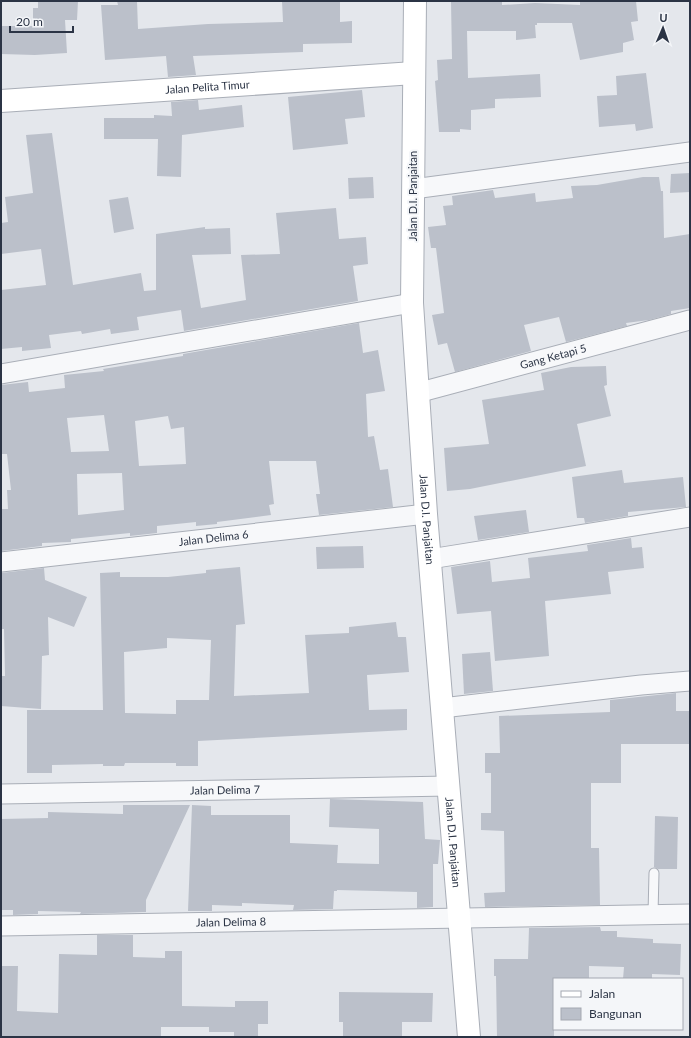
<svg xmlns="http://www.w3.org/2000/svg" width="691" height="1038" font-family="Lato,sans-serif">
	<rect width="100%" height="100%" fill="#e4e7ec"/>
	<g fill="#bbc0ca" fill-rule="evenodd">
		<path d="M 38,1 L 78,1 L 77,20 L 65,20 L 67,53 L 35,55 L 1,54 L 1,26 L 33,26 L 33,8 L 38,8 Z"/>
		<path d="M 117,1 L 137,1 L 138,29 L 208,24 L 283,22 L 282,1 L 340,1 L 340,22 L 352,21 L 352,43 L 303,44 L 303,52 L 193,56 L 196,75 L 168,77 L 166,56 L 105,60 L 101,5 L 118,5 Z"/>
		<path d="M 451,1 L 502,2 L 502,5 L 535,3 L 580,5 L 580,2 L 636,1 L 638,21 L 631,22 L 634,40 L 623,43 L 623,52 L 580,60 L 572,23 L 537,23 L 537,25 L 535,25 L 536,38 L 516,40 L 516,31 L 467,31 L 468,78 L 540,74 L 541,97 L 495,99 L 495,108 L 471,110 L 471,130 L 460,129 L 460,132 L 439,132 L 435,81 L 438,80 L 437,60 L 452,59 Z"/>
		<path d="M 646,73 L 653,128 L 636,131 L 635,124 L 599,127 L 597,96 L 617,95 L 616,76 Z"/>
		<path d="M 362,90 L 365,117 L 345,119 L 348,144 L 293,150 L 288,97 Z"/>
		<path d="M 198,100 L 199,110 L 242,105 L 244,127 L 182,135 L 181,177 L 157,176 L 158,139 L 104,139 L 104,118 L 154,118 L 154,115 L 172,116 L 171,102 Z"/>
		<path d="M 52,133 L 73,285 L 141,273 L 144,291 L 156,290 L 156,234 L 205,227 L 205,229 L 230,228 L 231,254 L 192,255 L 201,308 L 246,300 L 241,255 L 280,254 L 276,213 L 336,208 L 339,239 L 366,237 L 368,264 L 353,266 L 358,301 L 184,331 L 181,310 L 137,317 L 139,330 L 111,334 L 110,329 L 82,334 L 81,331 L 49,335 L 51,348 L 22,351 L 22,347 L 1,349 L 1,290 L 46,285 L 41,249 L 1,254 L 1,223 L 8,222 L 5,197 L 33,193 L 26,135 Z"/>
		<path d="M 690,173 L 690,192 L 670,193 L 671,174 Z"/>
		<path d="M 373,177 L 374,198 L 349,199 L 348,178 Z"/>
		<path d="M 643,177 L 659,177 L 661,191 L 663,191 L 664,238 L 690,234 L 690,308 L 671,311 L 671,314 L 649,320 L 626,323 L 627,326 L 566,342 L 559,317 L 524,325 L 531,351 L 455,372 L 447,343 L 438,345 L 432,315 L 444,313 L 436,248 L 431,248 L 428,227 L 446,225 L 443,206 L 453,205 L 452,196 L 493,190 L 495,198 L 535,193 L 536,202 L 573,198 L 571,186 L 597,185 Z"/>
		<path d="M 128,197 L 134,229 L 114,233 L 109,200 Z"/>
		<path d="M 359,323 L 363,353 L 378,350 L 385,391 L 366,394 L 368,437 L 374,436 L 380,470 L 388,469 L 393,507 L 319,515 L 316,494 L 320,494 L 316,461 L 269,461 L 274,504 L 269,505 L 271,515 L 217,522 L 217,524 L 196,526 L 196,522 L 157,526 L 157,533 L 130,536 L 130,533 L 71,539 L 71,542 L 42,543 L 42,546 L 1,551 L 1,509 L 8,509 L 7,490 L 11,490 L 7,454 L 1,454 L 1,385 L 28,382 L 29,392 L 65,388 L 64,375 L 104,371 L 103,369 L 183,356 L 183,354 ZM 104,415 L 109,451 L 71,452 L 67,418 ZM 168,416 L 171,429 L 184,427 L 186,464 L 139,466 L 135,421 ZM 122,473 L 124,510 L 78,515 L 77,474 Z"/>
		<path d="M 606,366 L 607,385 L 604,386 L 611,416 L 577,424 L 586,466 L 470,489 L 447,491 L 444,448 L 489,444 L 482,400 L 544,390 L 541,373 L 571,367 Z"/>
		<path d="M 622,470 L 624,483 L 683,477 L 686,507 L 628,512 L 628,516 L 585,523 L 584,518 L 577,518 L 572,477 Z"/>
		<path d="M 526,510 L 529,532 L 478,540 L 474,516 Z"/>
		<path d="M 631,538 L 632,548 L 642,547 L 644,568 L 608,572 L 611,594 L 545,601 L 549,656 L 495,661 L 491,611 L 457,614 L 451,567 L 490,561 L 492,582 L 530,578 L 528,558 L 588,551 L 587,545 Z"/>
		<path d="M 363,546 L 364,568 L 317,569 L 316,547 Z"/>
		<path d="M 240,567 L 245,624 L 236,625 L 234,696 L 309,693 L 305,635 L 349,633 L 349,627 L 396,622 L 398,637 L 406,637 L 409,672 L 367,675 L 369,710 L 407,709 L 407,730 L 198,741 L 198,766 L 176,766 L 176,763 L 125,763 L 124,766 L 103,766 L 103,764 L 52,765 L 52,773 L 27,773 L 27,710 L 103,710 L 100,573 L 120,572 L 120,577 L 168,577 L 206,573 L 206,570 ZM 167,638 L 211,640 L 209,700 L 176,700 L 176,714 L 125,713 L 124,652 L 167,648 Z"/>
		<path d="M 44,568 L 45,580 L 87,597 L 74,627 L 48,617 L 49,655 L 42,656 L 41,709 L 1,706 L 1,676 L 5,676 L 4,629 L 1,629 L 1,573 Z"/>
		<path d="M 490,652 L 493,691 L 464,694 L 462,654 Z"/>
		<path d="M 676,693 L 676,711 L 690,711 L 690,744 L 621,744 L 621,783 L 591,783 L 591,848 L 599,848 L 600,905 L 485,907 L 484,893 L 505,892 L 504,831 L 481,830 L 481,813 L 491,813 L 491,773 L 485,773 L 485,753 L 500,753 L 499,716 L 610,712 L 610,700 Z"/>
		<path d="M 330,799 L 423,802 L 425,839 L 440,840 L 438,864 L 433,864 L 433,907 L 417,908 L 417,892 L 337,890 L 337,891 L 334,891 L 333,909 L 293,910 L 294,905 L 242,903 L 242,906 L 212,905 L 212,911 L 188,911 L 192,805 L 211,806 L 211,815 L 290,815 L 290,843 L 338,845 L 337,863 L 379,864 L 379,829 L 329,827 Z"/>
		<path d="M 123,805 L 190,805 L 146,900 L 146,912 L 80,914 L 81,912 L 38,911 L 38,914 L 13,915 L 13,910 L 1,910 L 1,819 L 48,818 L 48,812 L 123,814 Z"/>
		<path d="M 655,816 L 678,817 L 677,869 L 658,869 L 654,867 Z"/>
		<path d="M 600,927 L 601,931 L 617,931 L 617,937 L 653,939 L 653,943 L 681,944 L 680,975 L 652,974 L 652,979 L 623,979 L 624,967 L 589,966 L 589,979 L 554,979 L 554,1037 L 497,1037 L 496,976 L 494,976 L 494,959 L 528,959 L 529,928 Z"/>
		<path d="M 97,935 L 133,935 L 133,957 L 165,958 L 165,951 L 182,951 L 182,1006 L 235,1007 L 235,1001 L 268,1001 L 268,1024 L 258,1024 L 258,1037 L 234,1037 L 234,1032 L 209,1032 L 209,1027 L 161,1027 L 161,1037 L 1,1037 L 1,966 L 18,966 L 17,1011 L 58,1013 L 59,954 L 97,955 Z"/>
		<path d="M 339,992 L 433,993 L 432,1022 L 402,1022 L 402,1037 L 343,1037 L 343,1022 L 339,1022 Z"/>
	</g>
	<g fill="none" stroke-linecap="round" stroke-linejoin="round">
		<g stroke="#a9aeb7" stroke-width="11">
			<path id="lane" d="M 653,914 L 654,873"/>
		</g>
		<g stroke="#a9aeb7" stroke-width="21">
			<g id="street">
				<path d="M 413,189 L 690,152"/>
				<path d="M 1,374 L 412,303"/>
				<path id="s1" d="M 417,393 L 690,320"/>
				<path d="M 430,559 L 690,517"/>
				<path id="s2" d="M 1,562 L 426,514"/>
				<path d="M 442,708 L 641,685 L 690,681"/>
				<path id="s3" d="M 1,794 L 449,786"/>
				<path id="s4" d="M 1,926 L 690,914"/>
			</g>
		</g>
		<g stroke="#a9aeb7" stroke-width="24">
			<g id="secondary">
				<path id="s5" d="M 415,1 L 412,303 L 426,514 L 469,1037"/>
				<path id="s6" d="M 1,101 L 414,73"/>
			</g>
		</g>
		<use href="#lane" stroke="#f7f8fa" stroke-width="9"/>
		<use href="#street" stroke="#f7f8fa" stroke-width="19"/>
		<use href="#secondary" stroke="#fff" stroke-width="22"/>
	</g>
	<g text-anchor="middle" stroke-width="4" stroke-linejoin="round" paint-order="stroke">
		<g font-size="11" fill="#2b3445" stroke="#f4f6f9">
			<text dy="4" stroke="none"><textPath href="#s6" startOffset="207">Jalan Pelita Timur</textPath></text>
			<text transform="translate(413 196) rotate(-90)" y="4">Jalan D.I. Panjaitan</text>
			<text dy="4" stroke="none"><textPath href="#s1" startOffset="141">Gang Ketapi 5</textPath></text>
			<text dy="4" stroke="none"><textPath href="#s5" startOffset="519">Jalan D.I. Panjaitan</textPath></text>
			<text dy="4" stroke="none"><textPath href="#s2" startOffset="214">Jalan Delima 6</textPath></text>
			<text dy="4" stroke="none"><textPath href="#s3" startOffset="224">Jalan Delima 7</textPath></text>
			<text dy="4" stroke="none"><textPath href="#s5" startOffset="843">Jalan D.I. Panjaitan</textPath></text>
			<text dy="4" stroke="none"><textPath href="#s4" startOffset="230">Jalan Delima 8</textPath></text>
		</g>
	</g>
	<rect width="691" height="1038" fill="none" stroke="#2b3445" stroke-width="4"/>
	<rect x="553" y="978" width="130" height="52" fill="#f4f6f9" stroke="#a4a8b1"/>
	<rect x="561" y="991" width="20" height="6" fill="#ffffff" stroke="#a4a8b1"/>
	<text x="589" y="998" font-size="12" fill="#2b3445">Jalan</text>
	<rect x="561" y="1008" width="20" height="12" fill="#bbc0ca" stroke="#a4a8b1"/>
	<text x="589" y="1018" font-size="12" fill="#2b3445">Bangunan</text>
	<g transform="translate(663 28) rotate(2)" stroke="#f4f6f9" stroke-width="3" paint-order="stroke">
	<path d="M0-3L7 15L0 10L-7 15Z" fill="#2b3445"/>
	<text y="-6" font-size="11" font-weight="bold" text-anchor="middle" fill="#2b3445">U</text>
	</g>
	<path d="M10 26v6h63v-6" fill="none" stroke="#2b3445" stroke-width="2"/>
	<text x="16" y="26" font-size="12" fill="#2b3445" stroke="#f4f6f9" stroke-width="3" paint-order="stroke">20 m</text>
</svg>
